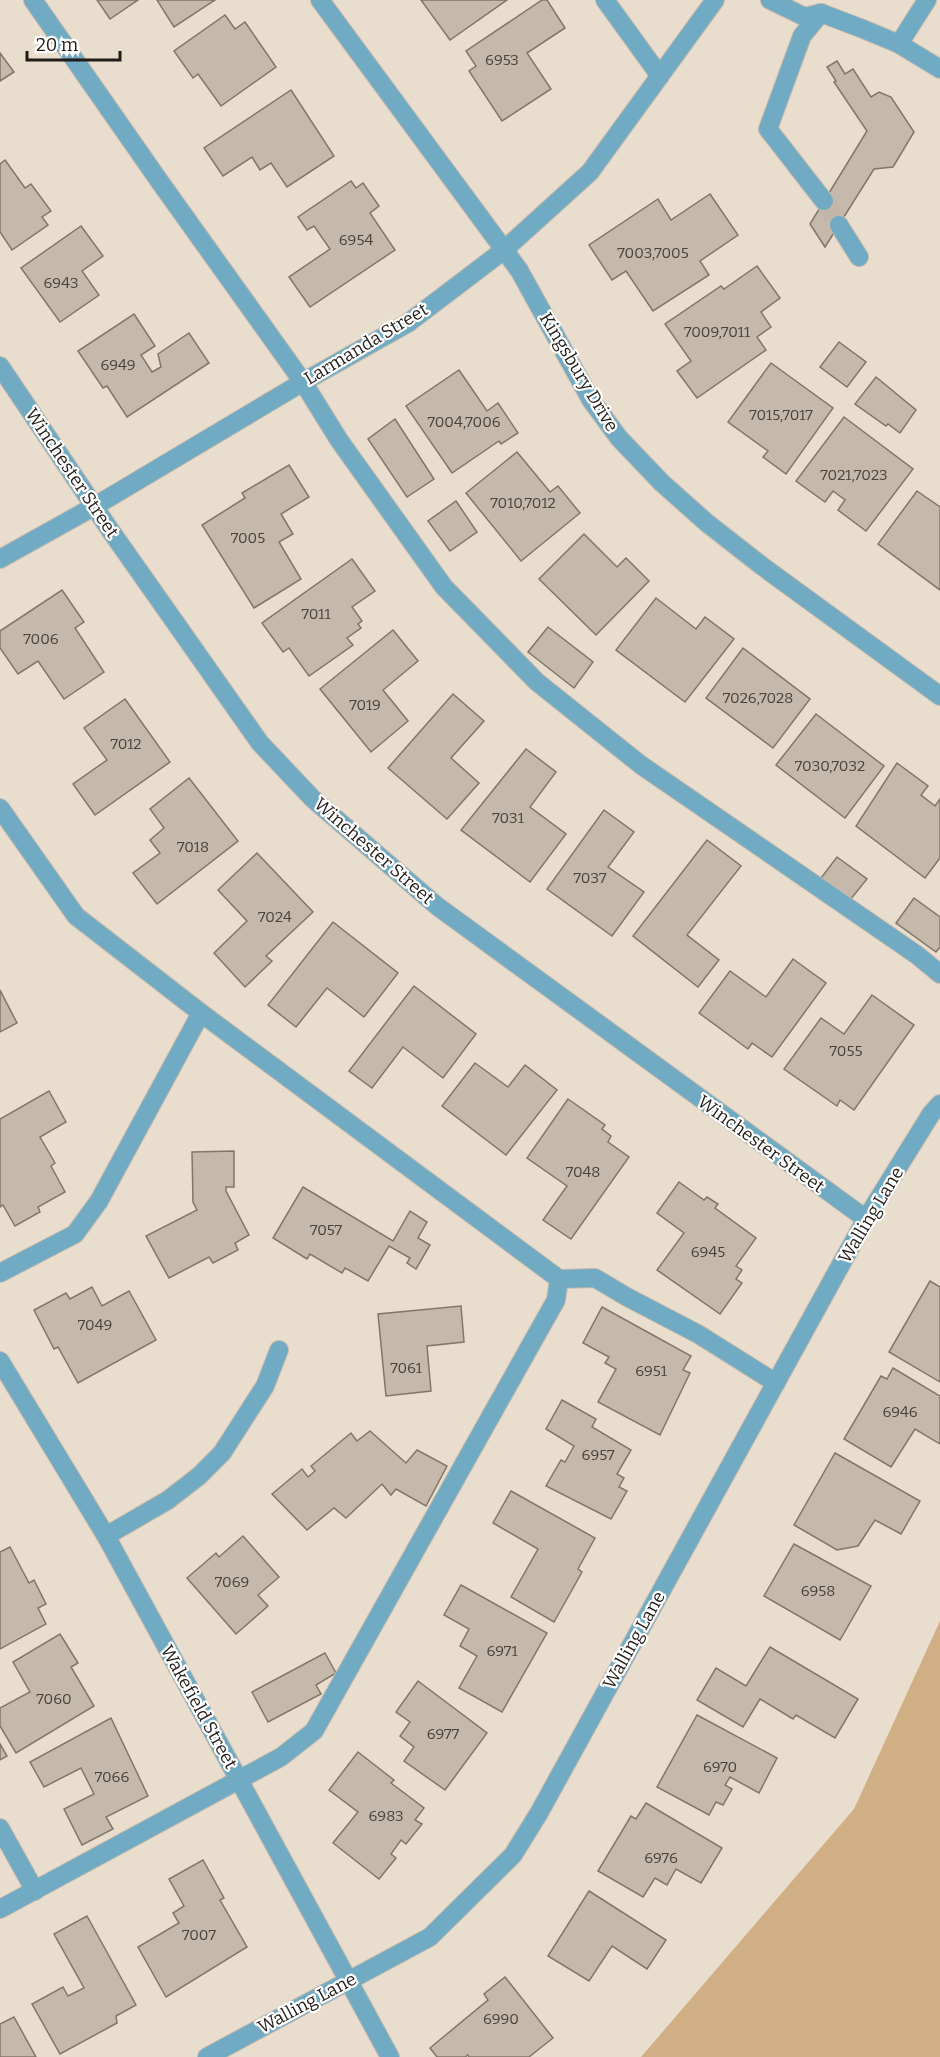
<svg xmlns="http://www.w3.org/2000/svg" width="940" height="2057" font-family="Bitter,serif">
	<rect width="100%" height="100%" fill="#e9ddce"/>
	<path fill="#d1af85" d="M 940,1621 L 940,2057 L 641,2057 L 854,1809 Z"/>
	<g fill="#c4b9aa" stroke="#817668" stroke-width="1.5">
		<path d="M 97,0 L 138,0 L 110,19 Z"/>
		<path d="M 157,0 L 215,0 L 174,27 Z"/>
		<path d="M 421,0 L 507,0 L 450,40 Z"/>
		<path d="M 542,0 L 547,0 L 565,28 L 527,53 L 551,89 L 502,121 L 469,71 L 476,66 L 466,51 Z"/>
		<path d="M 225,15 L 235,29 L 245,22 L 276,67 L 221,106 L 198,74 L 193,78 L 174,51 Z"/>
		<path d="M 0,53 L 14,72 L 0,81 Z"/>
		<path d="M 837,61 L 845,74 L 853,69 L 871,97 L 879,92 L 891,97 L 914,132 L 893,167 L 874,169 L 825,247 L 810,224 L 867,131 L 834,82 L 836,81 L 827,67 Z"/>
		<path d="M 291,90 L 334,156 L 287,187 L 271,163 L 260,170 L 252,157 L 223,176 L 204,148 Z"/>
		<path d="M 5,160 L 25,188 L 31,184 L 51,211 L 42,217 L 48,225 L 12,250 L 0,232 L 0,164 Z"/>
		<path d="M 351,181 L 356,188 L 363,183 L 379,206 L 370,213 L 395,250 L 310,307 L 289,277 L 330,249 L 314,226 L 307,230 L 298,217 Z"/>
		<path d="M 710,194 L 738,235 L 700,261 L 709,275 L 653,311 L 626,271 L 612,280 L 589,245 L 658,199 L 671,220 Z"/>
		<path d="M 81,226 L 103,256 L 82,271 L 99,295 L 60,322 L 21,268 Z"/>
		<path d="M 757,266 L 780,298 L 761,312 L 771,327 L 757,337 L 766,350 L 697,398 L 677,371 L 691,361 L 665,324 L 721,286 L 724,289 Z"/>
		<path d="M 134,314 L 155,346 L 141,355 L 152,372 L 161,367 L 158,354 L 189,333 L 209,363 L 127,417 L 107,386 L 103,388 L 78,351 Z"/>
		<path d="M 839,342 L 866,362 L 847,387 L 820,367 Z"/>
		<path d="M 771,363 L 833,408 L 786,474 L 763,457 L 768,451 L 728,422 Z"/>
		<path d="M 459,370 L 487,411 L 498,403 L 518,433 L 501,444 L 499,441 L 452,473 L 406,406 Z"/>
		<path d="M 876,377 L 916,410 L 900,433 L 888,424 L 886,426 L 855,404 Z"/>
		<path d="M 844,417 L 913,469 L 866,531 L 838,510 L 845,500 L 833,491 L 825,502 L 796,481 Z"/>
		<path d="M 395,419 L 434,479 L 407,497 L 368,439 Z"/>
		<path d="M 517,452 L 550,492 L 558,486 L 580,513 L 521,561 L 466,493 Z"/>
		<path d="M 289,465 L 309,497 L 281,514 L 293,534 L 279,542 L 301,579 L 254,608 L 202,525 L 245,498 L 242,493 Z"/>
		<path d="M 917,491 L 940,507 L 940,590 L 878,544 Z"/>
		<path d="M 456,501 L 477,532 L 450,551 L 428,521 Z"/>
		<path d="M 584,534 L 617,567 L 626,558 L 649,581 L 596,635 L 539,579 Z"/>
		<path d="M 352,559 L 375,591 L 352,607 L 362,621 L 358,624 L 361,628 L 347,638 L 353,645 L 309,676 L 289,648 L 283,652 L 262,623 Z"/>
		<path d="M 62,590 L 84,622 L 75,628 L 104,672 L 64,699 L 38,661 L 18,674 L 0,648 L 0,631 Z"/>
		<path d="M 656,598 L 696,629 L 705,617 L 734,639 L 685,702 L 616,650 Z"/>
		<path d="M 548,627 L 593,662 L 574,688 L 528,652 Z"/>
		<path d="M 393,630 L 418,661 L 383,690 L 408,721 L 371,752 L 320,689 Z"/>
		<path d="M 743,648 L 810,699 L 773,748 L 706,698 Z"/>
		<path d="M 453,694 L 484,721 L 451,758 L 479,783 L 447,819 L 388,768 Z"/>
		<path d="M 125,699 L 170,762 L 95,815 L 73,784 L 107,760 L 84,728 Z"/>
		<path d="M 816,714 L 884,766 L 845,818 L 776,765 Z"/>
		<path d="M 526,749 L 556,772 L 530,807 L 566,834 L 530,882 L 461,830 Z"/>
		<path d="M 897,763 L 928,786 L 921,795 L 935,806 L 940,799 L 940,858 L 925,878 L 856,826 Z"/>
		<path d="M 189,778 L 238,841 L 157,904 L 133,873 L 160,853 L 150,840 L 164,828 L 150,809 Z"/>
		<path d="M 604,810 L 634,832 L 608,867 L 644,892 L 612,936 L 547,889 Z"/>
		<path d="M 707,840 L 741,866 L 687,935 L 719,960 L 698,987 L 633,936 Z"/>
		<path d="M 257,853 L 313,912 L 266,956 L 272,961 L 245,987 L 214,953 L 247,921 L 218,890 Z"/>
		<path d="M 837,857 L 867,879 L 850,900 L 821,878 Z"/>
		<path d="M 914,898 L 940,917 L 940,947 L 936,952 L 896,923 Z"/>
		<path d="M 333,922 L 398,973 L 364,1017 L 327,988 L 296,1027 L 268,1005 Z"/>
		<path d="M 793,959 L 826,983 L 772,1057 L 752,1043 L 748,1049 L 699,1013 L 730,971 L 766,997 Z"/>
		<path d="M 414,986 L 476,1034 L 443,1078 L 403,1047 L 372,1088 L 349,1071 Z"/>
		<path d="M 0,990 L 17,1023 L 0,1032 Z"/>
		<path d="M 872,995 L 914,1025 L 854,1110 L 840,1100 L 837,1106 L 784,1069 L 821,1018 L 844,1034 Z"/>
		<path d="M 475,1063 L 508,1087 L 525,1065 L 557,1090 L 506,1155 L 442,1106 Z"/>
		<path d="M 49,1091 L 66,1122 L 40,1137 L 55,1163 L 51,1166 L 65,1192 L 38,1207 L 40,1212 L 15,1226 L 3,1205 L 0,1207 L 0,1119 Z"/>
		<path d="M 568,1099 L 605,1125 L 602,1129 L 611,1136 L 608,1142 L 629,1157 L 571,1239 L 543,1220 L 567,1186 L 527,1158 Z"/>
		<path d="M 234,1151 L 234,1187 L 226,1187 L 226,1191 L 249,1235 L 235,1243 L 238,1250 L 213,1263 L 209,1257 L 169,1278 L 146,1236 L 197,1210 L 193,1202 L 192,1152 Z"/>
		<path d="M 679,1182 L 704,1200 L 707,1197 L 718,1204 L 715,1208 L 756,1238 L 736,1266 L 742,1270 L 736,1279 L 742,1283 L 720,1314 L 657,1270 L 684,1233 L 657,1213 Z"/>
		<path d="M 303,1187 L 393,1241 L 410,1211 L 427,1222 L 418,1238 L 430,1245 L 416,1269 L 407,1263 L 410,1258 L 389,1246 L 368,1281 L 345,1268 L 342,1273 L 310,1254 L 307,1259 L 273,1238 Z"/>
		<path d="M 930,1281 L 940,1287 L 940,1382 L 889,1352 Z"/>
		<path d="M 92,1287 L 102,1306 L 129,1291 L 156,1340 L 78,1383 L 58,1347 L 54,1349 L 34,1310 L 66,1293 L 70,1299 Z"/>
		<path d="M 461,1306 L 464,1342 L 427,1346 L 431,1391 L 386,1396 L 378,1314 Z"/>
		<path d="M 602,1307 L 691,1356 L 683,1370 L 690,1373 L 660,1435 L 598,1402 L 616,1369 L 605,1363 L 609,1357 L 583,1343 Z"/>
		<path d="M 893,1368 L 940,1396 L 940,1444 L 915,1429 L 891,1467 L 844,1439 L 881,1376 L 887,1379 Z"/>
		<path d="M 562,1400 L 596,1419 L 592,1427 L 631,1450 L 617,1474 L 624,1478 L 619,1487 L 627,1491 L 611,1519 L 546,1486 L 561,1460 L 565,1462 L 574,1446 L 546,1429 Z"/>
		<path d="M 370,1431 L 406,1463 L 417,1450 L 447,1466 L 426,1506 L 396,1489 L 391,1495 L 382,1484 L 346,1518 L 334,1508 L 307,1530 L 272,1494 L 302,1469 L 308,1477 L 315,1471 L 311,1466 L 351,1433 L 357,1441 Z"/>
		<path d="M 835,1453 L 920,1501 L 901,1534 L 875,1520 L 858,1546 L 837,1550 L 794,1525 Z"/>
		<path d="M 511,1491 L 595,1538 L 578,1569 L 582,1572 L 554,1622 L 511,1597 L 538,1549 L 493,1523 Z"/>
		<path d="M 243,1536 L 279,1577 L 258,1595 L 268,1606 L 236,1634 L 187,1578 L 216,1553 L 219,1557 Z"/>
		<path d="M 794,1544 L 871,1586 L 840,1640 L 764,1596 Z"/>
		<path d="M 10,1547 L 29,1583 L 34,1580 L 46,1604 L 38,1608 L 46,1624 L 0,1649 L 0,1552 Z"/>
		<path d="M 461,1585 L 547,1633 L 502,1712 L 459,1688 L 477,1656 L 460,1646 L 469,1629 L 444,1615 Z"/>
		<path d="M 60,1634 L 78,1663 L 71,1667 L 94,1706 L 16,1753 L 0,1726 L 0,1708 L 30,1692 L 13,1662 Z"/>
		<path d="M 770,1647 L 858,1699 L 835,1738 L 796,1715 L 793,1719 L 760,1699 L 743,1727 L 697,1700 L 716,1668 L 746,1686 Z"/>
		<path d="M 325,1653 L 336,1673 L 316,1685 L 321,1694 L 268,1722 L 252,1692 Z"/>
		<path d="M 418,1681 L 487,1733 L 445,1790 L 404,1761 L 414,1747 L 400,1736 L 410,1722 L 396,1712 Z"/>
		<path d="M 697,1715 L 777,1758 L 759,1793 L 730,1777 L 725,1785 L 732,1789 L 723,1805 L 716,1802 L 709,1815 L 657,1787 Z"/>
		<path d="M 111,1718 L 148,1796 L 106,1817 L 113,1829 L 82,1845 L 64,1809 L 94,1794 L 81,1768 L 44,1787 L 30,1762 Z"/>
		<path d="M 0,1744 L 7,1756 L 0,1760 Z"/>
		<path d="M 358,1752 L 394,1780 L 391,1783 L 424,1808 L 415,1820 L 422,1824 L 406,1844 L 401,1840 L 391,1854 L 396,1858 L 379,1879 L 333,1843 L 358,1812 L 329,1790 Z"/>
		<path d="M 646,1803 L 722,1848 L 701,1883 L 676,1869 L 667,1885 L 655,1878 L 643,1897 L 598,1871 L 631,1816 L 636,1819 Z"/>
		<path d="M 203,1860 L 224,1898 L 220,1900 L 247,1947 L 166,1997 L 138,1947 L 179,1923 L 173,1913 L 184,1906 L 169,1879 Z"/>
		<path d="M 589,1891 L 666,1940 L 647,1969 L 612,1946 L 589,1981 L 548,1956 Z"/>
		<path d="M 87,1916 L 136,2005 L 116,2016 L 117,2023 L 60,2054 L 32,2004 L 63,1987 L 68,1996 L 84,1988 L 54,1934 Z"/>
		<path d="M 505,1977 L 553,2038 L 529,2057 L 469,2057 L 468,2055 L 465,2057 L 437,2057 L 430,2048 L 488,2000 L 484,1994 Z"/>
		<path d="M 14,2017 L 36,2057 L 0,2057 L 0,2024 Z"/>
	</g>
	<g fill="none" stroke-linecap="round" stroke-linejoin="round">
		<path stroke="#c1b6a9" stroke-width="18" stroke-dasharray="18 9" stroke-linecap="butt" d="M 824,201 L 839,225"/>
		<g stroke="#c5baad" stroke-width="20">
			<g id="minor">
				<path d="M 33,0 L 160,182 L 303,382 L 339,440 L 444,587 L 537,682 L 641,765 L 917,955 L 940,974"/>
				<path d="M 320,0 L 519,270 L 591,400 L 619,438 L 662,483 L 707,523 L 762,566 L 940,696"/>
				<path d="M 605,0 L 660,76"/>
				<path d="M 770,0 L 805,17 L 821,13 L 863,29 L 899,44 L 940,69"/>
				<path d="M 821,13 L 802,36 L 768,129 L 824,201"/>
				<path d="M 899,44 L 927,0"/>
				<path d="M 839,225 L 859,257"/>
				<path d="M 0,366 L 108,527 L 260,743 L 313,799 L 437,906 L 866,1219"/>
				<path d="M 0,559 L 95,506 L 303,382 L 408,323 L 504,250 L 590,172 L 715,0"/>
				<path d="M 0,808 L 76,916 L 201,1013 L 559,1279 L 556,1300 L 314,1731 L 281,1757 L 0,1909"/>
				<path d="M 0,1273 L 75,1234 L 99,1201 L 201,1013"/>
				<path d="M 559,1279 L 595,1278 L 627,1297 L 698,1334 L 776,1383"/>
				<path d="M 0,1361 L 106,1536 L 390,2057"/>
				<path d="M 106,1536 L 168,1500 L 199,1476 L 222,1453 L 265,1386 L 279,1350"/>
				<path d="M 0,1828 L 35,1891"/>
				<path d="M 207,2057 L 430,1937 L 513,1855 L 539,1813 L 866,1219 L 931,1114 L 940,1104"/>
			</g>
		</g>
		<use href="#minor" stroke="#71aac3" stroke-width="18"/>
	</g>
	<g text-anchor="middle" stroke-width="4.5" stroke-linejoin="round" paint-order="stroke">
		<g font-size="15" fill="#4a433c">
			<text x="502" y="65">6953</text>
			<text x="356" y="245">6954</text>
			<text x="653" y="258">7003,7005</text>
			<text x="61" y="288">6943</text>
			<text x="717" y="337">7009,7011</text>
			<text x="118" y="370">6949</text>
			<text x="781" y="420">7015,7017</text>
			<text x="464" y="427">7004,7006</text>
			<text x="854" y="480">7021,7023</text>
			<text x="523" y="508">7010,7012</text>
			<text x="248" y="543">7005</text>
			<text x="316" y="619">7011</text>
			<text x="41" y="644">7006</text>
			<text x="758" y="703">7026,7028</text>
			<text x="365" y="710">7019</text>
			<text x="126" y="749">7012</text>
			<text x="830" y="771">7030,7032</text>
			<text x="508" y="823">7031</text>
			<text x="193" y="852">7018</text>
			<text x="590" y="883">7037</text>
			<text x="275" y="922">7024</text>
			<text x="846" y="1056">7055</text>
			<text x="583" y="1177">7048</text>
			<text x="326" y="1235">7057</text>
			<text x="708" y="1257">6945</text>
			<text x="95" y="1330">7049</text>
			<text x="406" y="1373">7061</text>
			<text x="651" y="1376">6951</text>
			<text x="900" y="1417">6946</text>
			<text x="598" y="1460">6957</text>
			<text x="232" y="1587">7069</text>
			<text x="818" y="1596">6958</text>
			<text x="502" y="1656">6971</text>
			<text x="54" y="1704">7060</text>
			<text x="443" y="1739">6977</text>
			<text x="720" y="1772">6970</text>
			<text x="112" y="1782">7066</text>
			<text x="386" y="1821">6983</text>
			<text x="661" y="1863">6976</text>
			<text x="199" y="1940">7007</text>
			<text x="501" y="2024">6990</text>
		</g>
		<g font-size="18" fill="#211c17" stroke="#fff">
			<text transform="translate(366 344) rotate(-31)" y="6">Larmanda Street</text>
			<text transform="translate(579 372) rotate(59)" y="6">Kingsbury Drive</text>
			<text transform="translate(72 473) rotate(56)" y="6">Winchester Street</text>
			<text transform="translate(374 851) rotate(41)" y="6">Winchester Street</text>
			<text transform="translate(761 1144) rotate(36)" y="6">Winchester Street</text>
			<text transform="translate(871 1215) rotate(-59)" y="6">Walling Lane</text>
			<text transform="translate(634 1640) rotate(-61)" y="6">Walling Lane</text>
			<text transform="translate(199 1707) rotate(61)" y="6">Wakefield Street</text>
			<text transform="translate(307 2003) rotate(-28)" y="6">Walling Lane</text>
		</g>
	</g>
	<path d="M27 51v9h93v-9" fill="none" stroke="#211c17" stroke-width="3"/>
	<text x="36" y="51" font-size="18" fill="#211c17" stroke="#ffffff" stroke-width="4.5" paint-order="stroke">20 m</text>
</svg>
